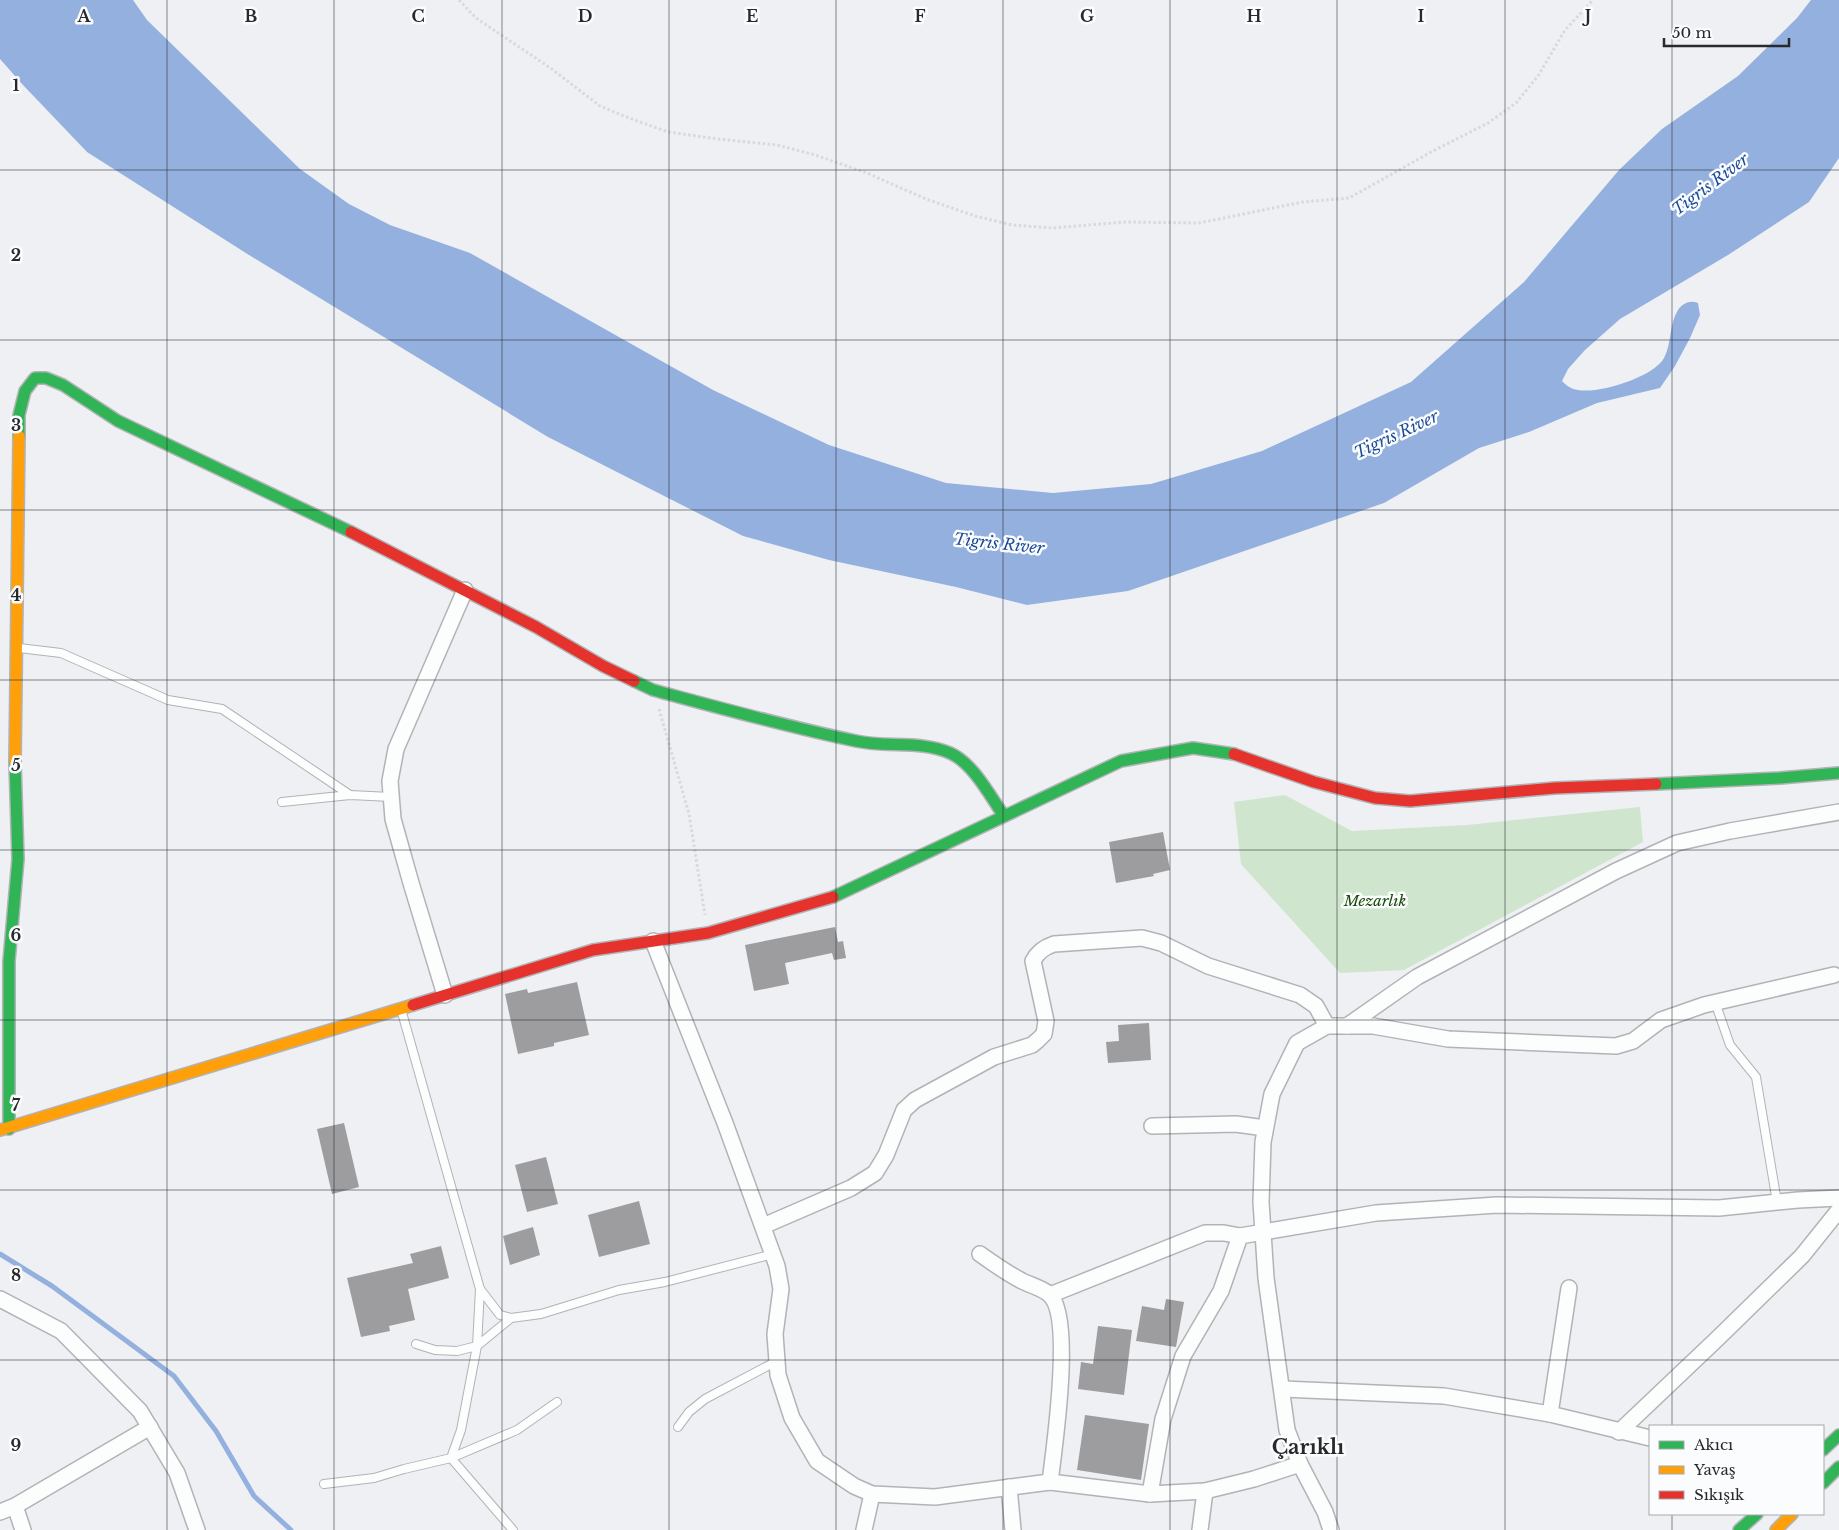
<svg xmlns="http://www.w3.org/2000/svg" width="1839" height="1530" font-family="'Libre Baskerville',serif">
	<rect width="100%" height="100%" fill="#eef0f4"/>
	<path fill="#cfe5cd" d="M 1285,795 L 1352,831 L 1467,825 L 1640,807 L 1643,842 L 1404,970 L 1340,973 L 1241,864 L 1234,802 Z"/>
	<path fill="#94b0de" d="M 0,0 L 133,0 L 147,20 L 300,169 L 349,204 L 390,225 L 470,253 L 713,390 L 829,445 L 946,483 L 1053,493 L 1151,484 L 1262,451 L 1411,382 L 1524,282 L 1619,170 L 1662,129 L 1738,76 L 1797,18 L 1811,0 L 1839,0 L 1839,158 L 1809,202 L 1728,255 L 1620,319 L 1585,350 L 1568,369 L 1562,381 C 1567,386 1571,389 1578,390 C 1599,394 1654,377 1664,358 C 1672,343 1669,324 1678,310 C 1683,303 1690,300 1698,303 L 1700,315 L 1690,338 L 1675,366 L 1660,388 L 1597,403 L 1529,432 L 1479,448 L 1384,503 L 1128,591 L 1027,605 L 956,587 L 829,560 L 743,536 L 548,437 L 249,255 L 87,152 L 23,85 L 0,59 Z"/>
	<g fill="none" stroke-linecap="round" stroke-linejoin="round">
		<path stroke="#94b0de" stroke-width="5" d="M 0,1254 L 52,1286 L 174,1376 L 216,1431 L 254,1496 L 291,1530"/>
	</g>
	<g fill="#9d9c9f">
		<path d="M 1163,832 L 1170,870 L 1153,874 L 1154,876 L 1116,883 L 1109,842 Z"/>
		<path d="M 835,927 L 838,942 L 843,941 L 846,958 L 834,960 L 832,953 L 785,963 L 789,984 L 754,991 L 745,945 Z"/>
		<path d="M 577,982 L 589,1035 L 554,1043 L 554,1046 L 518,1054 L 505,994 L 527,989 L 528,993 Z"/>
		<path d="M 1149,1023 L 1151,1060 L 1108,1063 L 1106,1042 L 1119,1041 L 1118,1025 Z"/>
		<path d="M 344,1123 L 359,1187 L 332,1194 L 317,1129 Z"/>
		<path d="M 546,1157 L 558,1204 L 527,1212 L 515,1165 Z"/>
		<path d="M 639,1201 L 650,1244 L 599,1257 L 588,1215 Z"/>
		<path d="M 533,1227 L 540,1255 L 510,1265 L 503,1236 Z"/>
		<path d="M 441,1246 L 449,1278 L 408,1289 L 415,1320 L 389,1326 L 390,1331 L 361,1337 L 347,1278 L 413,1263 L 410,1254 Z"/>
		<path d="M 1166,1299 L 1184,1302 L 1176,1347 L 1136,1341 L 1142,1306 L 1164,1310 Z"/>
		<path d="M 1098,1326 L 1132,1330 L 1124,1395 L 1078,1389 L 1081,1362 L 1093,1364 Z"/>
		<path d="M 1085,1415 L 1149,1424 L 1141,1480 L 1077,1470 Z"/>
	</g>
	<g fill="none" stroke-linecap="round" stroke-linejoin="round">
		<g stroke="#b1b3b6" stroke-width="10">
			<g id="lane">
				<path d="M 19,648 L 61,653 L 168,700 L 222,709 L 350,795"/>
				<path d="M 282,802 L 350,795 L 391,797"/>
				<path d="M 1715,1002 L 1730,1045 L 1756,1077 L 1777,1202"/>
				<path d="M 401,1009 L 480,1289 L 500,1315 L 511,1318 L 541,1314 L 619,1290 L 665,1282 L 773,1254"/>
				<path d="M 480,1289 L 477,1346 L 461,1430 L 451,1458 L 513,1530"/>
				<path d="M 416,1344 L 435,1350 L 457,1351 L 477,1346 L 511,1318"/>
				<path d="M 678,1427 L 689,1412 L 705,1399 L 777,1361"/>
				<path d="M 324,1484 L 374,1478 L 404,1469 L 451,1458 L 517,1430 L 557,1402"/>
			</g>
		</g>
		<g stroke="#b1b3b6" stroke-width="18">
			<g id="street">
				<path d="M 653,941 L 725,1123 L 777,1266 L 781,1289 L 775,1334 L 778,1375 L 792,1418 L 817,1461 L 854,1486 L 872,1494 L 935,1497 L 1050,1482 L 1150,1494 L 1205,1491 L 1254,1479 L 1300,1464"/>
				<path d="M 445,995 L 411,883 L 393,819 L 390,781 L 396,749 L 465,590"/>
				<path d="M 1347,1026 L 1417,977 L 1616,871 L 1677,843 L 1730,831 L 1839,812"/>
				<path d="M 1152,1126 L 1236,1124 L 1265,1128"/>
				<path d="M 763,1226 L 851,1188 L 875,1173 L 886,1155 L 904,1110 L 915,1100 L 994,1057 L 1032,1045 L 1038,1040 L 1044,1034 L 1046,1021 L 1033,961 C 1038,951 1045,947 1054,944 L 1142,938 L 1161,943 L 1208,966 L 1300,995 L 1316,1006 L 1327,1026"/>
				<path d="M 980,1254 C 994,1264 1007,1273 1022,1281 C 1030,1285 1042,1288 1049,1294 C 1074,1315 1054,1449 1050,1482"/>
				<path d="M 1050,1295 L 1205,1233 L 1224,1233 L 1240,1236"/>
				<path d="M 0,1299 L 61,1331 L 140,1411 L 177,1473 L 197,1530"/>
				<path d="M 1283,1389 L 1444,1396 L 1550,1414 L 1650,1438"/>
				<path d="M 1550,1414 L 1569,1288"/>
				<path d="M 1619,1432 L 1717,1339 L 1802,1256 L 1839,1210"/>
				<path d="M 1009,1487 L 1013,1530"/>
				<path d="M 1150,1494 L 1163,1419 L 1183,1356 L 1221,1291 L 1240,1236 L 1376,1213 L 1497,1205 L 1719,1208 L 1798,1200 L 1839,1198"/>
				<path d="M 15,1506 L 23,1530"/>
				<path d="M 0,1512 L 15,1506 L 150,1427"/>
				<path d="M 864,1530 L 872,1494"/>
				<path d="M 1200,1530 L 1205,1491"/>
				<path d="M 1331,1530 L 1325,1512 L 1300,1464 L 1287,1430 L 1266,1278 L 1261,1202 L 1263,1142 L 1272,1094 L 1297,1043 L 1327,1026 L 1373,1026 L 1448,1039 L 1616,1046 L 1633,1041 L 1661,1020 L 1704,1005 L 1834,975"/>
			</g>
		</g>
		<g stroke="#b1b3b6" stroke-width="14">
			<g id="fast">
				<path d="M 19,436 L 19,415 L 25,391 L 35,378 L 46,378 L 63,385 L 118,421 L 351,532"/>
				<path d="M 634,681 L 653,690 C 720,708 788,727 856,741 C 887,748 920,740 950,753 C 973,763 990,796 1004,816"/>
				<path d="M 1656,784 L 1780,778 L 1839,773"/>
				<path d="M 833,897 L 1121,761 L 1193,748 L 1234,754"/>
				<path d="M 9,1129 L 9,961 L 18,859 L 15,762"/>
				<path d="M 1823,1450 L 1839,1435"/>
				<path d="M 1823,1483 L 1839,1467"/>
				<path d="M 1739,1530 L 1757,1514"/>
			</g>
		</g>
		<g stroke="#b1b3b6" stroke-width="14">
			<g id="slow">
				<path d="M 15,762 L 19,436"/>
				<path d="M 0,1130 L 413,1005"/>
				<path d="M 1776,1530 L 1792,1514"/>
			</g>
		</g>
		<g stroke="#b1b3b6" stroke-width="14">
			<g id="jam">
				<path d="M 351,532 L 536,627 L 603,666 L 634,681"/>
				<path d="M 1234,754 L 1314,782 L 1375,798 L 1410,801 L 1555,788 L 1656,784"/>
				<path d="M 413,1005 L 593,950 L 708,933 L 833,897"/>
			</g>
		</g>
		<g stroke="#d8d9da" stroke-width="3" stroke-dasharray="2.5 2.5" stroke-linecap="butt">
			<path d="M 459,0 L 476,18 L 549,67 L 600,106 L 629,118 L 668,132 L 718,139 L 777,145 L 812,154 L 867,173 L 926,199 L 975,216 L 1012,225 L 1053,228 L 1125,222 L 1199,223 L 1303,202 L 1349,198 L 1433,151 L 1488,123 L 1516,103 L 1538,76 L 1565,30 L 1593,0"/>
			<path d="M 659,709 L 689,814 L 705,915"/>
		</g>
		<use href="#lane" stroke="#fcfdfd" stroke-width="8"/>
		<use href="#street" stroke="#fcfdfd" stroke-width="15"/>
		<use href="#fast" stroke="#30b455" stroke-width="11"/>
		<use href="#slow" stroke="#ff9f0a" stroke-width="11"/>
		<use href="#jam" stroke="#e5322d" stroke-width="11"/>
	</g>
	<path fill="none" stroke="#27292c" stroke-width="1" stroke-opacity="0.55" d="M 167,0 L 167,1530M 334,0 L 334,1530M 502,0 L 502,1530M 669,0 L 669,1530M 836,0 L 836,1530M 1003,0 L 1003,1530M 1170,0 L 1170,1530M 1337,0 L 1337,1530M 1505,0 L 1505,1530M 1672,0 L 1672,1426M 0,170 L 1839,170M 0,340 L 1839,340M 0,510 L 1839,510M 0,680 L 1839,680M 0,850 L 1839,850M 0,1020 L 1839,1020M 0,1190 L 1839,1190M 0,1360 L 1839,1360M 1672,1514 L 1672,1530"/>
	<g text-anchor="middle" stroke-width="5" stroke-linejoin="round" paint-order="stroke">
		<g font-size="15" font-style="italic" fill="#184a07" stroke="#fbfcfe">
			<text x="1375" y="906">Mezarlık</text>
		</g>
		<g font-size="16" font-style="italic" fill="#1c4c98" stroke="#fbfcfe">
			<text transform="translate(1710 184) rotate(-37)" y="6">Tigris River</text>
			<text transform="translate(1396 434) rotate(-25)" y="6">Tigris River</text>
			<text transform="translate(999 543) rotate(6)" y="6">Tigris River</text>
		</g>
		<g font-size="20" font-weight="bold" fill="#27292c" stroke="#fbfcfe">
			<text x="1308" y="1454">Çarıklı</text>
		</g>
	</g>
	<g font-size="16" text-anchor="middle" font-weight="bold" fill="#27292c" stroke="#fbfcfe" stroke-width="5" stroke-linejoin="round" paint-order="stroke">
		<text x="84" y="22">A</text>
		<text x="251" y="22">B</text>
		<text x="418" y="22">C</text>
		<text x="585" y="22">D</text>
		<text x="752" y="22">E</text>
		<text x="920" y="22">F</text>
		<text x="1087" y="22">G</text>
		<text x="1254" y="22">H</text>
		<text x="1421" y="22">I</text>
		<text x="1588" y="22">J</text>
		<text x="16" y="91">1</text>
		<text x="16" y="261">2</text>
		<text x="16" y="431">3</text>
		<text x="16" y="601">4</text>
		<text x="16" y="771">5</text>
		<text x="16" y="941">6</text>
		<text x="16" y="1111">7</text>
		<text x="16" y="1281">8</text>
		<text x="16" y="1451">9</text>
	</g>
	<rect x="1649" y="1425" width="175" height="90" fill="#fbfcfe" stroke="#a6a8aa"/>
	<rect x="1659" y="1441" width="25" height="8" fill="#30b455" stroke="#a6a8aa"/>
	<text x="1694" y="1450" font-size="15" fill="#27292c">Akıcı</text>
	<rect x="1659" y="1466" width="25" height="8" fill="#ff9f0a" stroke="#a6a8aa"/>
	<text x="1694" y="1475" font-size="15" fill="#27292c">Yavaş</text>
	<rect x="1659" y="1491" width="25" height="8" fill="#e5322d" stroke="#a6a8aa"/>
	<text x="1694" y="1500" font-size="15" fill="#27292c">Sıkışık</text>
	<path d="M1664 38v8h125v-8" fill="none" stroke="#27292c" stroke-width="2.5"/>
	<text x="1672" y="38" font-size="15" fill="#27292c" stroke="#fbfcfe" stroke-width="4" paint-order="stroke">50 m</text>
</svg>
